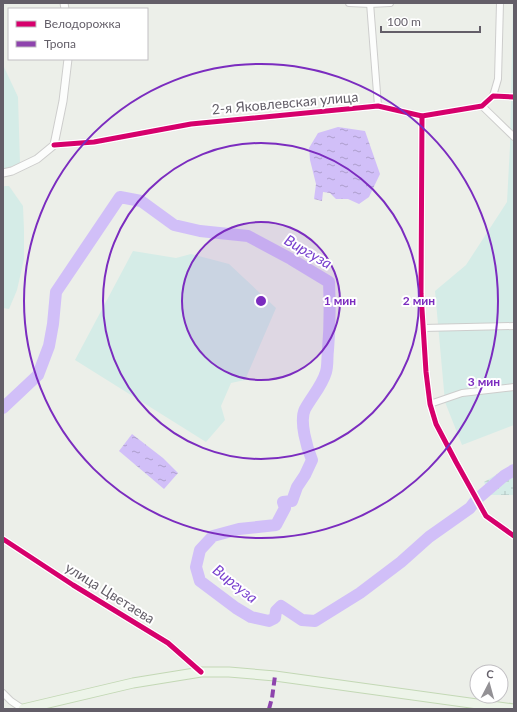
<svg xmlns="http://www.w3.org/2000/svg" width="517" height="712" font-family="Lato,sans-serif">
	<defs>
		<pattern id="wetland-marsh" width="20" height="14" patternUnits="userSpaceOnUse"><rect width="20" height="14" fill="#d5ece7"/><path d="M1 5h8M5 5V1M11 12h8M15 12V8" fill="none" stroke="#b0c2bf"/></pattern>
		<pattern id="water-ripples" width="26" height="14" patternUnits="userSpaceOnUse"><rect width="26" height="14" fill="#d1bff8"/><path d="M2 4q2-2 4 0t4 0M15 11q2-2 4 0t4 0" fill="none" stroke="#ad9ecd"/></pattern>
	</defs>
	<rect width="100%" height="100%" fill="#ecefe9"/>
	<g fill="#d5ece7">
		<path d="M 513,3 L 514,425 L 462,445 L 445,402 L 435,291 L 466,265 L 507,202 L 510,146 Z"/>
		<path d="M 3,65 L 18,97 L 20,164 L 3,169 Z"/>
		<path d="M 5,186 L 9,186 L 23,206 L 24,230 L 24,259 L 17,290 L 9,309 L 3,308 L 3,187 Z"/>
		<path d="M 133,251 L 176,258 L 191,254 L 229,264 L 276,308 L 245,380 L 231,383 L 221,406 L 225,420 L 206,442 L 75,360 Z"/>
	</g>
	<path fill="url(#wetland-marsh)" d="M 514,464 L 514,495 L 490,495 L 484,482 Z"/>
	<g fill="url(#water-ripples)">
		<path d="M 338,127 L 365,131 L 380,174 L 369,197 L 359,204 L 348,199 L 336,199 L 330,193 L 323,192 L 322,201 L 314,199 L 316,184 L 310,160 L 309,148 L 318,133 Z"/>
		<path d="M 132,434 L 163,458 L 178,473 L 164,489 L 119,451 Z"/>
	</g>
	<g fill="none" stroke-linecap="round" stroke-linejoin="round">
		<path stroke="#d1bff8" stroke-width="12" d="M 3,408 L 38,375 L 49,346 L 53,324 L 56,292 L 120,197 L 141,201 L 174,225 L 200,231 L 248,236 L 291,259 L 329,282 C 330,305 330,327 328,350 C 327,357 328,365 326,372 C 322,386 312,396 305,409 C 299,421 307,448 312,460 L 305,475 L 297,487 L 292,501 L 283,502 L 285,508 L 276,525 L 239,529 L 213,536 L 200,550 L 196,567 L 200,581 L 236,608 L 251,617 L 269,621 L 275,618 L 276,611 L 281,606 L 302,620 L 315,621 L 360,593 L 401,562 L 429,537 L 470,508 L 476,500 L 504,476 L 514,470"/>
		<g stroke="#cdcdcc" stroke-width="8">
			<g id="minor">
				<path d="M 349,3 L 370,4 L 390,3"/>
				<path d="M 370,3 L 378,106"/>
				<path d="M 493,96 L 498,79 L 500,3"/>
				<path d="M 482,106 L 514,137"/>
				<path d="M 422,116 L 421,294 L 426,372 L 430,404 L 436,424 L 456,462 L 486,516 L 514,536"/>
				<path d="M 54,145 L 94,142 L 191,124 L 378,106 L 422,116 L 482,106 L 493,96 L 514,97"/>
				<path d="M 423,328 L 514,326"/>
				<path d="M 430,404 L 462,393 L 514,387"/>
				<path d="M 3,539 L 73,585 L 168,643 L 201,672"/>
				<path d="M 3,693 L 11,701 L 23,709"/>
			</g>
		</g>
		<g stroke="#cdcdcc" stroke-width="9">
			<g id="tertiary">
				<path d="M 64,3 L 65,9"/>
				<path d="M 3,173 L 12,171 L 37,159 L 54,145 L 63,101 L 68,59"/>
			</g>
		</g>
		<g stroke="#c3d8b5" stroke-width="11">
			<path id="primary" d="M 23,709 L 133,683 L 201,672 L 229,672 L 275,676 L 514,709"/>
		</g>
		<use href="#minor" stroke="#fcfdfc" stroke-width="6"/>
		<use href="#tertiary" stroke="#fcfdfc" stroke-width="7"/>
		<use href="#primary" stroke="#edf4e9" stroke-width="9"/>
		<path stroke="#8e44ad" stroke-width="4" stroke-dasharray="8 4" stroke-linecap="butt" d="M 269,709 L 272,698 L 275,676"/>
		<g stroke="#fff" stroke-width="8">
			<g id="cycleway">
				<path d="M 422,116 L 421,294 L 426,372 L 430,404 L 436,424 L 456,462 L 486,516 L 514,536"/>
				<path d="M 54,145 L 94,142 L 191,124 L 378,106 L 422,116 L 482,106 L 493,96 L 514,97"/>
				<path d="M 3,539 L 73,585 L 168,643 L 201,672"/>
			</g>
		</g>
		<use href="#cycleway" stroke="#d6006c" stroke-width="5"/>
	</g>
	<circle cx="261" cy="301" r="79" fill="#7b2cbf" fill-opacity=".12"/>
	<g fill="none" stroke="#7b2cbf" stroke-width="2">
		<circle cx="261" cy="301" r="79"/>
		<circle cx="261" cy="301" r="158"/>
		<circle cx="261" cy="301" r="237"/>
	</g>
	<g text-anchor="middle" stroke-width="4" stroke-linejoin="round" paint-order="stroke">
		<g font-size="14" fill="#635e68" stroke="#fff">
			<text transform="translate(285 103) rotate(-5)" y="5">2-я Яковлевская улица</text>
			<text transform="translate(110 593) rotate(32)" y="5">улица Цветаева</text>
		</g>
		<g font-size="15" font-style="italic" fill="#7941ce" stroke="#fff">
			<text transform="translate(308 252) rotate(30)" y="5">Виргуза</text>
			<text transform="translate(235 584) rotate(38)" y="5">Виргуза</text>
		</g>
	</g>
	<circle cx="261" cy="301" r="6" fill="#7b2cbf" stroke="#fff" stroke-width="2"/>
	<g font-size="12" text-anchor="middle" font-weight="bold" fill="#7b2cbf" stroke="#fff" stroke-width="4" stroke-linejoin="round" paint-order="stroke">
		<text x="340" y="305">1 мин</text>
		<text x="419" y="305">2 мин</text>
		<text x="484" y="386">3 мин</text>
	</g>
	<rect width="517" height="712" fill="none" stroke="#635e68" stroke-width="8"/>
	<rect x="8" y="8" width="140" height="52" fill="#ffffff" stroke="#c1bfc3"/>
	<rect x="16" y="21" width="20" height="6" fill="#d6006c" stroke="#c1bfc3"/>
	<text x="44" y="28" font-size="12" fill="#635e68">Велодорожка</text>
	<rect x="16" y="41" width="20" height="6" fill="#8e44ad" stroke="#c1bfc3"/>
	<text x="44" y="48" font-size="12" fill="#635e68">Тропа</text>
	<g transform="translate(489 684) rotate(6)"><circle r="19" fill="#ffffff" stroke="#c1bfc3"/>
	<path d="M0-3L7 15L0 10L-7 15Z" fill="#939195"/>
	<text y="-6" font-size="11" font-weight="bold" text-anchor="middle" fill="#635e68">С</text>
	</g>
	<path d="M381 26v6h99v-6" fill="none" stroke="#635e68" stroke-width="2"/>
	<text x="387" y="26" font-size="12" fill="#635e68" stroke="#ffffff" stroke-width="3" paint-order="stroke">100 m</text>
</svg>
